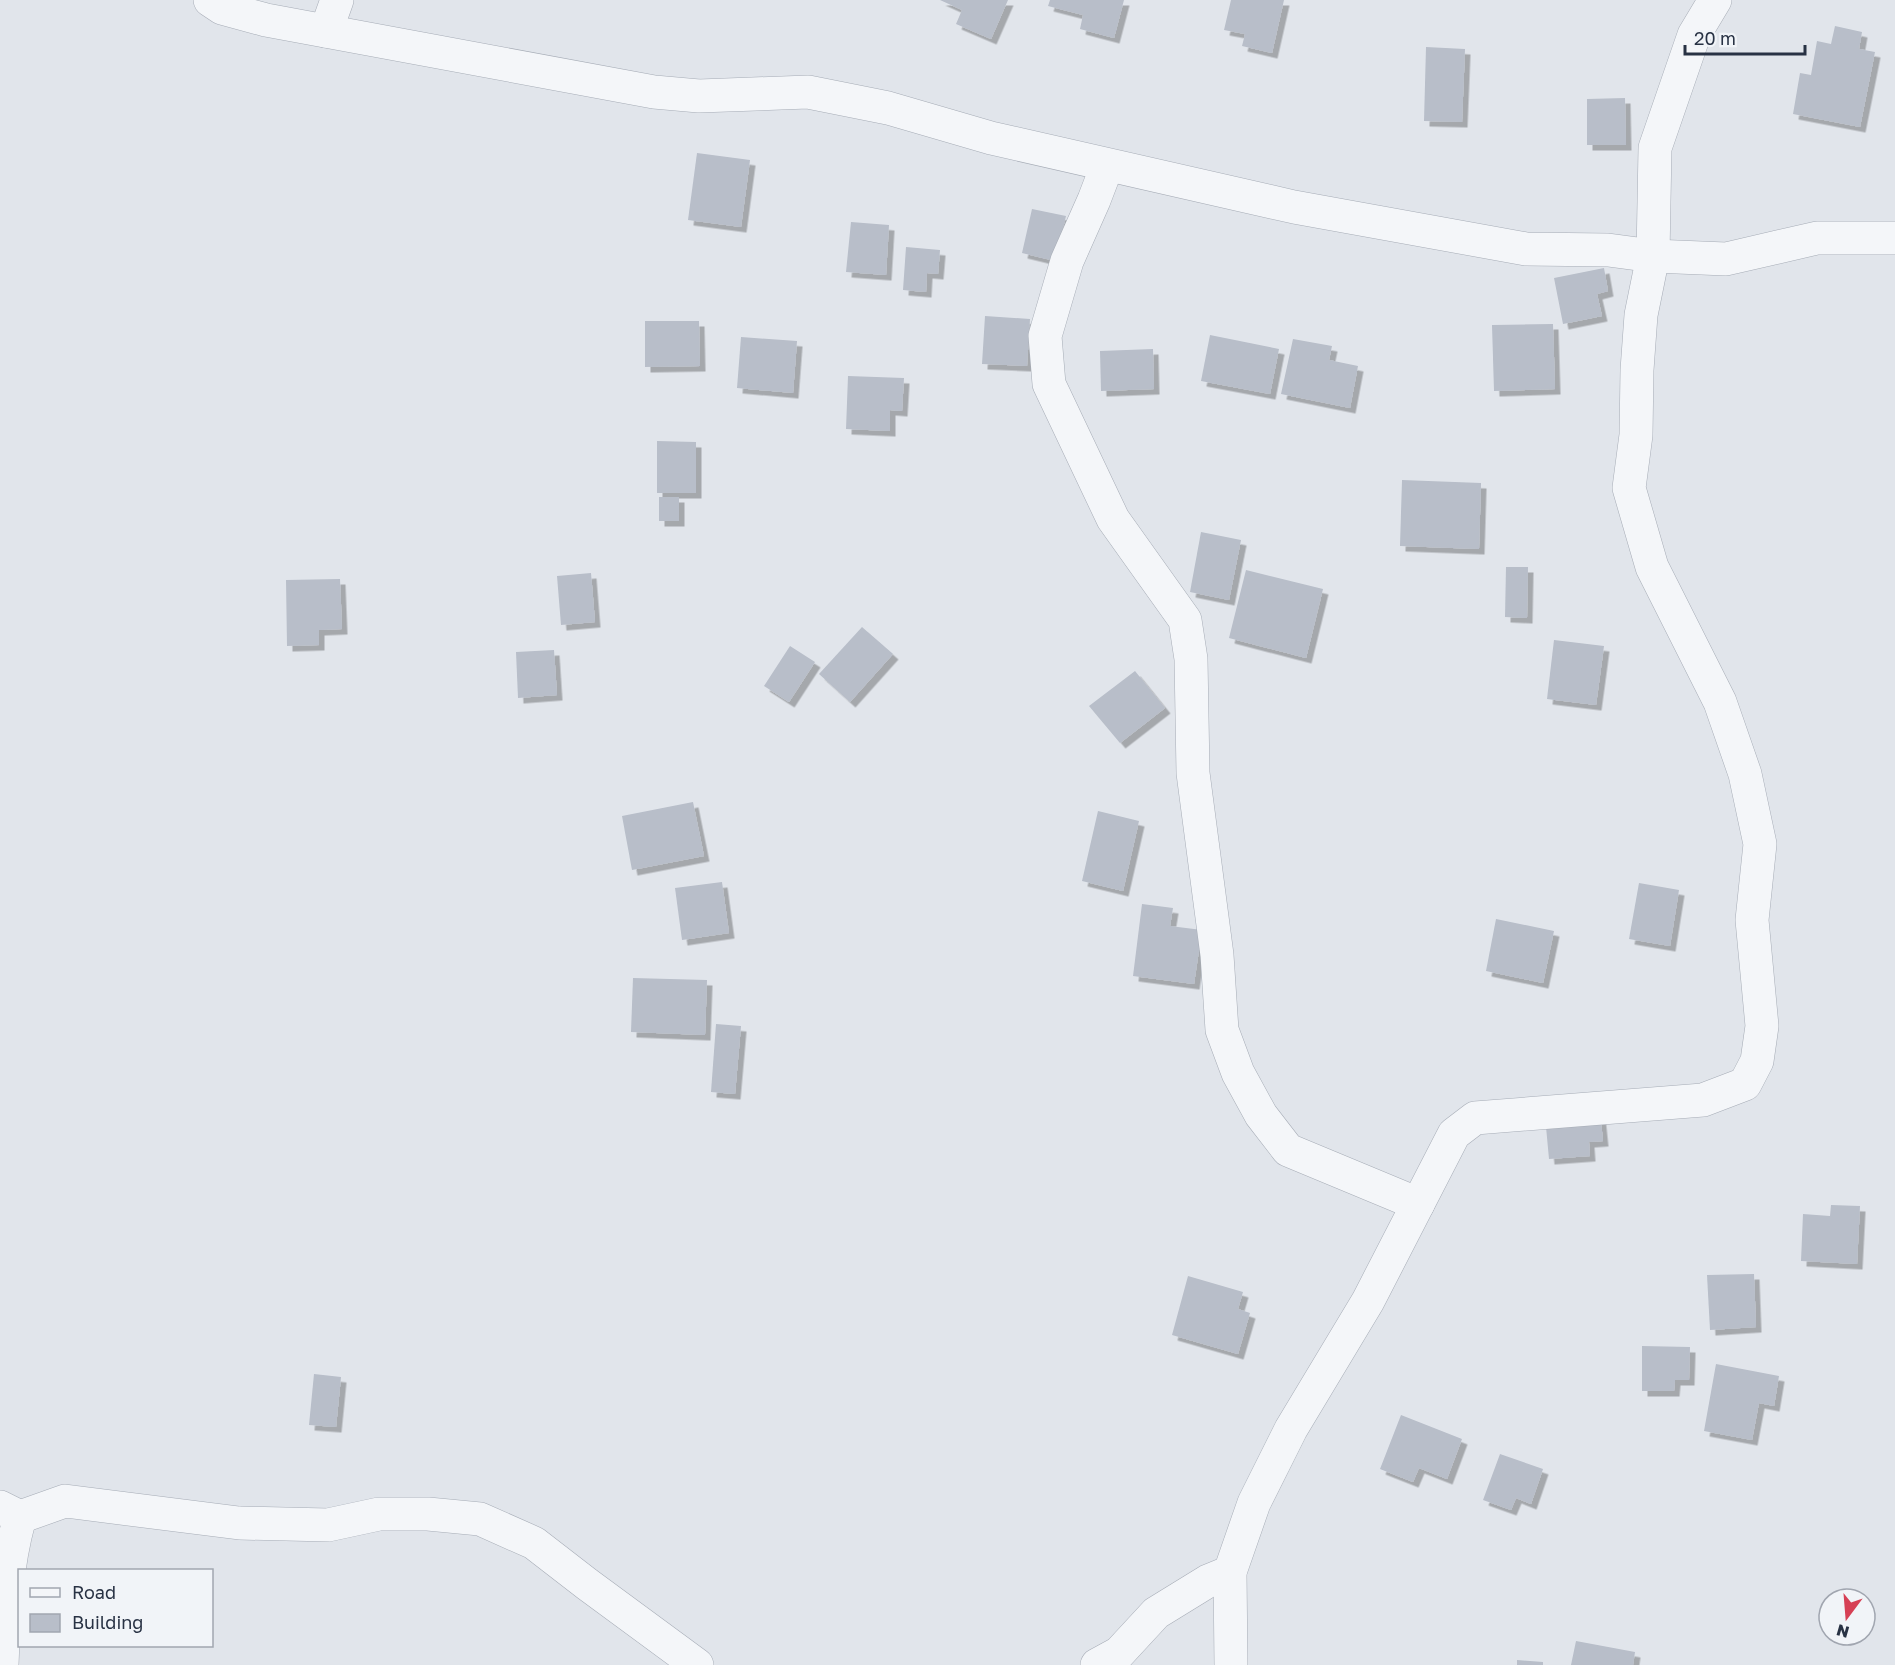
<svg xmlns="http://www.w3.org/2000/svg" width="1895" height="1665" font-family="'Golos Text',sans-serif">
	<defs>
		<filter id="shadow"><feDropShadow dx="5.5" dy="5.5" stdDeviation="0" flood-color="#0004"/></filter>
	</defs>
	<rect width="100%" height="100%" fill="#e1e5eb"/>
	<g fill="#b8bec9" filter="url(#shadow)">
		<path d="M 940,0 L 1008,0 L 991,39 L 956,24 L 962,10 Z"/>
		<path d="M 1050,0 L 1124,0 L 1114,38 L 1080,29 L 1083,15 L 1048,6 Z"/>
		<path d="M 1231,0 L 1284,0 L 1272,53 L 1242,46 L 1245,34 L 1224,30 Z"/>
		<path d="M 1835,26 L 1862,32 L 1859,49 L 1875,52 L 1860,127 L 1793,114 L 1800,73 L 1811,75 L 1817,41 L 1831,44 Z"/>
		<path d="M 1426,47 L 1465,49 L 1462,122 L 1424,121 Z"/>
		<path d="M 1625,98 L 1626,145 L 1587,145 L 1587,99 Z"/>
		<path d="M 697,153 L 750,160 L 741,227 L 688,220 Z"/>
		<path d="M 1032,209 L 1066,216 L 1055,261 L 1022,253 Z"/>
		<path d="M 851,222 L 889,225 L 886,275 L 846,272 Z"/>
		<path d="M 906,247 L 940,250 L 938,274 L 927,273 L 926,292 L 903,290 Z"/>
		<path d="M 1604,268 L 1608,291 L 1597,294 L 1602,316 L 1563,324 L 1554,278 Z"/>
		<path d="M 985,316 L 1030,319 L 1027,366 L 982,364 Z"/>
		<path d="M 645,321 L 699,321 L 700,366 L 645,367 Z"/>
		<path d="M 1553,324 L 1555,389 L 1494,391 L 1492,325 Z"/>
		<path d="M 1210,335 L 1279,349 L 1270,394 L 1201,381 Z"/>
		<path d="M 741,337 L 797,341 L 793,393 L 737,388 Z"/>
		<path d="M 1293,339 L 1332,346 L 1329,360 L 1358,366 L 1350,408 L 1281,394 Z"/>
		<path d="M 1153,349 L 1154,389 L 1101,391 L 1100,351 Z"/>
		<path d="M 848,376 L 904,378 L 902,411 L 890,410 L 890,431 L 846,429 Z"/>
		<path d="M 657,441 L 696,442 L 696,493 L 657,493 Z"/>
		<path d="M 1402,480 L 1481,483 L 1479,549 L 1400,546 Z"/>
		<rect x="659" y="497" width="20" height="24"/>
		<path d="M 1201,532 L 1241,540 L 1229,600 L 1190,592 Z"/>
		<path d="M 1506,567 L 1528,567 L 1527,618 L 1505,617 Z"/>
		<path d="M 1246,570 L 1323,589 L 1306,658 L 1229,638 Z"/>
		<path d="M 591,573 L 595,622 L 561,625 L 557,576 Z"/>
		<path d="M 340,579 L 342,629 L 319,630 L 319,645 L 287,646 L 286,580 Z"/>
		<path d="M 862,627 L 893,654 L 850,702 L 819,674 Z"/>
		<path d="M 1554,640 L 1604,646 L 1596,705 L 1547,699 Z"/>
		<path d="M 790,646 L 815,662 L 789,702 L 764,686 Z"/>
		<path d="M 554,650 L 557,695 L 518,698 L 516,652 Z"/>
		<path d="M 1135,671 L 1165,708 L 1120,743 L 1089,706 Z"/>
		<path d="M 693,802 L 704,856 L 632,870 L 622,816 Z"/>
		<path d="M 1098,811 L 1139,821 L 1123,891 L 1082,881 Z"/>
		<path d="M 722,882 L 729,933 L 682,940 L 675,888 Z"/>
		<path d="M 1639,883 L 1679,890 L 1670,946 L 1629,939 Z"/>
		<path d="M 1142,904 L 1173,908 L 1170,926 L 1202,930 L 1194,984 L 1133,976 Z"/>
		<path d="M 1496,919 L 1554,931 L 1543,983 L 1486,971 Z"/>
		<path d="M 633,978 L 707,980 L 705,1035 L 631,1032 Z"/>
		<path d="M 716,1024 L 741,1026 L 735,1094 L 711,1092 Z"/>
		<path d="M 1600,1112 L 1603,1141 L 1589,1142 L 1590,1156 L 1549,1159 L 1545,1116 Z"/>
		<path d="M 1831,1205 L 1860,1206 L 1857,1264 L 1801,1261 L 1803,1214 L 1830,1216 Z"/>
		<path d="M 1754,1274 L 1756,1327 L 1710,1330 L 1707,1275 Z"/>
		<path d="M 1188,1276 L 1243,1292 L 1238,1309 L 1250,1313 L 1238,1354 L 1172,1335 Z"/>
		<path d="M 1642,1346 L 1690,1347 L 1689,1380 L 1675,1380 L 1674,1391 L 1642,1391 Z"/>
		<path d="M 1716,1364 L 1779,1376 L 1774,1406 L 1759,1403 L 1752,1440 L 1704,1431 Z"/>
		<path d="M 314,1374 L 341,1377 L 336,1427 L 309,1425 Z"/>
		<path d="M 1401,1415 L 1462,1439 L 1447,1479 L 1419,1468 L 1413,1482 L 1380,1469 Z"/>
		<path d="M 1500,1454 L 1543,1469 L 1531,1504 L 1516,1498 L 1511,1510 L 1483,1500 Z"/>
		<path d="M 1576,1641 L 1635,1652 L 1633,1665 L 1571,1665 Z"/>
		<path d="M 1517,1660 L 1543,1662 L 1543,1665 L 1517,1665 Z"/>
	</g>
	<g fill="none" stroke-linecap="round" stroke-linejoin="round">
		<g stroke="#a6acb6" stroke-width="34">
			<g id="minor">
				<path d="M 210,0 L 222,8 L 266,20 L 654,92 L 699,96 L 808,92 L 888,108 L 991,138 L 1294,207 L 1526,249 L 1608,250 L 1653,256 L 1726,259 L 1817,238 L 1895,238"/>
				<path d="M 326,31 L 337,0"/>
				<path d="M 1107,166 L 1094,200 L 1067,261 L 1045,336 L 1049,384 L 1113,519 L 1185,620 L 1191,659 L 1193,773 L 1217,955 L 1222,1030 L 1238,1073 L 1261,1115 L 1288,1150 L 1418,1204"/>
				<path d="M 0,1507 L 20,1517 L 65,1501 L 239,1523 L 328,1525 L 379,1514 L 428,1514 L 480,1519 L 534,1543 L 587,1584 L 697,1665"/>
				<path d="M 2,1665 C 4,1615 6,1566 20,1517"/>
				<path d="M 1097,1665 L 1119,1653 L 1156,1613 L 1208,1581 L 1230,1572"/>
				<path d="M 1231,1665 L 1230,1572 L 1254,1503 L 1291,1429 L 1368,1301 L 1454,1134 L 1475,1118 L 1703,1100 L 1745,1084 L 1757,1061 L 1762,1026 L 1752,920 L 1760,844 L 1745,774 L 1720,702 L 1652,567 L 1629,488 L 1636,435 L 1637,370 L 1641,315 L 1653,256 L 1655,148 L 1694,35 L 1715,0"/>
			</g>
		</g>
		<use href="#minor" stroke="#f4f6f9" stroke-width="33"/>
	</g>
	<rect x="18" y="1569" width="195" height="78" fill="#f1f4f8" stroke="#a1a6b0" stroke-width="1.5"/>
	<rect x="30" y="1588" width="30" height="9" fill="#f4f6f9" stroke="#a1a6b0" stroke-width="1.5"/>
	<text x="72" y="1599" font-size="18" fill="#283244">Road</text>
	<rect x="30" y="1614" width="30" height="18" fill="#b8bec9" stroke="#a1a6b0" stroke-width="1.5"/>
	<text x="72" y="1629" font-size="18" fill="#283244">Building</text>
	<g transform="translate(1847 1617) rotate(196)"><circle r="28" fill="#f1f4f8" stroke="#a1a6b0" stroke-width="1.5"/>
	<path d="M0-4.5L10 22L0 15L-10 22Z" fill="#d64055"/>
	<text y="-9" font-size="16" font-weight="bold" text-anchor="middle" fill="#283244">N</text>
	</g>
	<path d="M1685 45v9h120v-9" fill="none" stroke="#283244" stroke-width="3"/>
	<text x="1694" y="45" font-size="18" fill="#283244" stroke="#f1f4f8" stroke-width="4.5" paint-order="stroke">20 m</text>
</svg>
